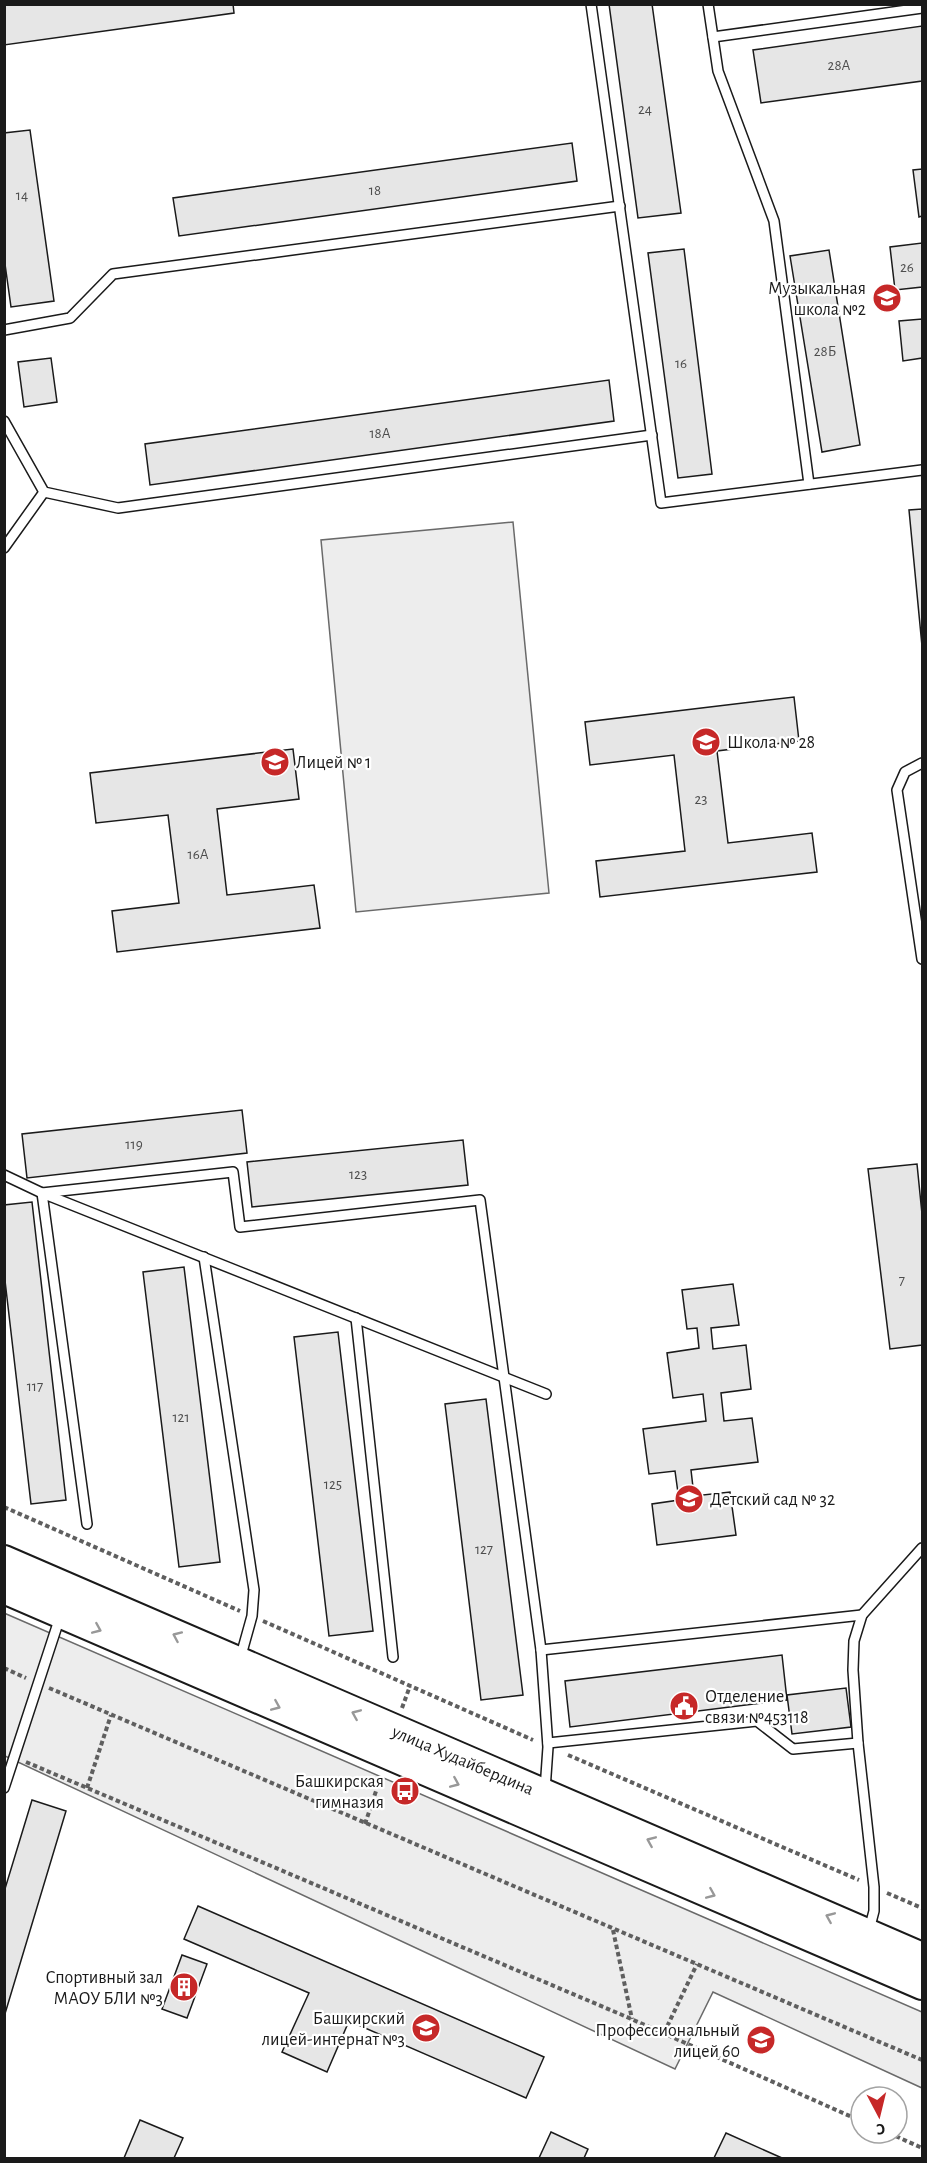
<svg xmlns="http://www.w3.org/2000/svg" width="927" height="2163" font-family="'Alegreya Sans',sans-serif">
	<rect width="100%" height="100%" fill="#fff"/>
	<g fill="#ededed" stroke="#6a6a6a" stroke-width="1.5">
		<path d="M 513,522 L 549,893 L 356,912 L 321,540 Z"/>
		<path d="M 4,1613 L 922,2012 L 922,2088 L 713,1992 L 675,2069 L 5,1756 Z"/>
	</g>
	<g fill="#e6e6e6" stroke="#1a1a1a" stroke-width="1.5">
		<path d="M 4,4 L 233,4 L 234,13 L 4,45 Z"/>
		<path d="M 609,4 L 652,4 L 681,213 L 638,218 Z"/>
		<path d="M 922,26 L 922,81 L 761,103 L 753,50 Z"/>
		<path d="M 30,130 L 54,301 L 11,307 L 4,257 L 4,133 Z"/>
		<path d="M 572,143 L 577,181 L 179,236 L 173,198 Z"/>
		<path d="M 922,169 L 922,216 L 919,217 L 913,170 Z"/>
		<path d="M 922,243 L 922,287 L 895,290 L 890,247 Z"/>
		<path d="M 684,249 L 712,474 L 678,478 L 648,253 Z"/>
		<path d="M 829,250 L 860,445 L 822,452 L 790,256 Z"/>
		<path d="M 922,319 L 922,358 L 903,361 L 899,321 Z"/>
		<path d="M 51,358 L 57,402 L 24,407 L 18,362 Z"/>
		<path d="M 609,380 L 614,421 L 150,485 L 145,444 Z"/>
		<path d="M 922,509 L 922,646 L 909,510 Z"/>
		<path d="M 794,697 L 799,741 L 717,751 L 728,843 L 812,833 L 817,872 L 600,897 L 596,861 L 685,851 L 674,755 L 590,765 L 585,722 Z"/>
		<path d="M 293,749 L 299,799 L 217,809 L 227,895 L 314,885 L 320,928 L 117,952 L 112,911 L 179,903 L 168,815 L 96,823 L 90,773 Z"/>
		<path d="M 242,1110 L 247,1153 L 27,1178 L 22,1134 Z"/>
		<path d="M 463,1140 L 468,1185 L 252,1207 L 247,1162 Z"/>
		<path d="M 917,1164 L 922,1214 L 922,1345 L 890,1349 L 868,1169 Z"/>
		<path d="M 32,1202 L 66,1500 L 31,1504 L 4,1272 L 4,1205 Z"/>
		<path d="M 184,1267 L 220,1562 L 179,1567 L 143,1272 Z"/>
		<path d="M 733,1284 L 739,1325 L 711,1328 L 713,1349 L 746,1345 L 751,1389 L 721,1393 L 724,1421 L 752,1418 L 758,1462 L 691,1470 L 694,1496 L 730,1492 L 736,1535 L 657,1545 L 652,1504 L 679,1500 L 675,1471 L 649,1474 L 643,1429 L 706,1421 L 703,1394 L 673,1398 L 667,1353 L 699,1348 L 697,1328 L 687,1329 L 682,1290 Z"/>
		<path d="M 338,1332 L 373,1631 L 329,1636 L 294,1337 Z"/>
		<path d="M 486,1399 L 523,1695 L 481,1700 L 445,1404 Z"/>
		<path d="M 782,1655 L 787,1700 L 570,1727 L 565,1681 Z"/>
		<path d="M 846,1688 L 851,1727 L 792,1734 L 787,1695 Z"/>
		<path d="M 32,1800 L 66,1811 L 4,2017 L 4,1892 Z"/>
		<path d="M 198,1906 L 544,2057 L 526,2098 L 349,2021 L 327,2072 L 282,2052 L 309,1993 L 184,1939 Z"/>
		<path d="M 182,1955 L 207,1964 L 187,2018 L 162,2009 Z"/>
		<path d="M 140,2120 L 183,2138 L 174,2158 L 124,2158 Z"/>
		<path d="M 551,2132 L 588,2149 L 584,2158 L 539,2158 Z"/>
		<path d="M 726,2133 L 782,2158 L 714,2158 Z"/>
	</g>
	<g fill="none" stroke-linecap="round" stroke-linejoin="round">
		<g stroke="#1a1a1a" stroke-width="12">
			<g id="service">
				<path d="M 591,4 L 661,503 L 922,470"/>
				<path d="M 708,4 L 718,71 L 774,221 L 809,484"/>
				<path d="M 713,37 L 922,8"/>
				<path d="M 4,330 L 70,318 L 113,274 L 620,206"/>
				<path d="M 4,421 L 44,492 L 118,508 L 652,435"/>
				<path d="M 4,548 L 44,492"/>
				<path d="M 922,763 L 905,772 L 897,790 L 922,959"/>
				<path d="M 4,1175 L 42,1193 L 233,1172 L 240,1227 L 480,1200 L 541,1650 L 548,1747 L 545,1790"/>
				<path d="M 204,1257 L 254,1590 L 252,1616 L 240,1659"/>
				<path d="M 356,1318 L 393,1657"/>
				<path d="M 87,1524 L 42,1193 L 546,1394"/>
				<path d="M 541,1650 L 862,1615"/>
				<path d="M 548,1743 L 757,1721 L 793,1749 L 858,1743"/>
				<path d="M 4,1788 L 60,1617"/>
				<path d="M 869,1930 L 874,1911 L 874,1887 L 858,1743 L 853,1670 L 854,1641 L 862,1615 L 922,1548"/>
			</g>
		</g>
		<g stroke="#1a1a1a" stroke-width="32">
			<g id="primary">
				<path d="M 4,1560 L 922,1957"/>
				<path d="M 4,1589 L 922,1985"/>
			</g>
		</g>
		<g stroke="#5f5f5f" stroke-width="4" stroke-dasharray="4.5 3" stroke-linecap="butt">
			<path d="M 4,1507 L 240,1611"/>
			<path d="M 263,1621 L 533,1740"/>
			<path d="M 4,1668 L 26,1678"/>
			<path d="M 49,1688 L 922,2060"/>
			<path d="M 402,1708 L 410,1686"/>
			<path d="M 568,1755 L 859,1880"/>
			<path d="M 26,1762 L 620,2014 L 861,2121"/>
			<path d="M 87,1788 L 111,1715"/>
			<path d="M 365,1824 L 381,1776"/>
			<path d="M 887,1893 L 922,1908"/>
			<path d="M 613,1930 L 632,2019"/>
			<path d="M 664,2033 L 697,1964"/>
			<path d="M 889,2133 L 922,2148"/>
		</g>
		<use href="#service" stroke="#fff" stroke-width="9"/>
		<use href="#primary" stroke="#fff" stroke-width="28"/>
	</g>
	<defs><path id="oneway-chevron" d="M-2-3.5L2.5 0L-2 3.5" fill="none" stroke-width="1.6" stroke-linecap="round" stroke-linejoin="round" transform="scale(1.5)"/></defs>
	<g stroke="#989898">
		<use href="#oneway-chevron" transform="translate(97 1629) rotate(23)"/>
		<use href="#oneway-chevron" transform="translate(177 1636) rotate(-156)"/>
		<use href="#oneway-chevron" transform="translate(276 1706) rotate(23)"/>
		<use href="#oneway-chevron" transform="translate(356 1714) rotate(-157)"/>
		<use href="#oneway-chevron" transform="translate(455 1783) rotate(23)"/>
		<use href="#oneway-chevron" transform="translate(651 1841) rotate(-157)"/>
		<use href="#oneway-chevron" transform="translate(711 1894) rotate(23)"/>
		<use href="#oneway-chevron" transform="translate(830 1917) rotate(-157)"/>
	</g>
	<defs>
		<g id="school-disc" transform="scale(1.5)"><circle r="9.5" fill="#c62828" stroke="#fff"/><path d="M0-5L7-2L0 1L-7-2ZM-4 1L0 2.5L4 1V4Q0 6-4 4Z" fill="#fff"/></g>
		<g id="civic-disc" transform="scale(1.5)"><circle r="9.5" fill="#c62828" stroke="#fff"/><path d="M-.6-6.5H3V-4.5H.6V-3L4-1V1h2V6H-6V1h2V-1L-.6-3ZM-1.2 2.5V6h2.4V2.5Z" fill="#fff"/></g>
		<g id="bus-disc" transform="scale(1.5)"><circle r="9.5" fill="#c62828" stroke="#fff"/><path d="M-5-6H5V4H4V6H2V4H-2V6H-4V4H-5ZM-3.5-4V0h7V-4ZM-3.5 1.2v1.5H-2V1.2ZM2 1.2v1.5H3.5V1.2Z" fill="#fff"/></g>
		<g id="building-disc" transform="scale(1.5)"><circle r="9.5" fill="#c62828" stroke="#fff"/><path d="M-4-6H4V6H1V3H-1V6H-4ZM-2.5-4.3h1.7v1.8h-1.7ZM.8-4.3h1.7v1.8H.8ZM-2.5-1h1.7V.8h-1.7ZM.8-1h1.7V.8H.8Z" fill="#fff"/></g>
		<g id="university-disc" transform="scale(1.5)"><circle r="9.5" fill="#c62828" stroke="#fff"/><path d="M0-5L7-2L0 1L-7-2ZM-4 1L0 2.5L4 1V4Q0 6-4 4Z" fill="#fff"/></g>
	</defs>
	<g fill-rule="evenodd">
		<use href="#school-disc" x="887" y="298"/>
		<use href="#school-disc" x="706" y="742"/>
		<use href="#school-disc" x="275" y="762"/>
		<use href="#school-disc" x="689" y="1499"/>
		<use href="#civic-disc" x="684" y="1706"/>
		<use href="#bus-disc" x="405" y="1791"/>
		<use href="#building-disc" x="184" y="1987"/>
		<use href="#school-disc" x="426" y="2028"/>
		<use href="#university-disc" x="761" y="2040"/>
	</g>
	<g text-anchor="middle" stroke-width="4.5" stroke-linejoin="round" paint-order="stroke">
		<g font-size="15" fill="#4d4d4d">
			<text x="839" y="70">28А</text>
			<text x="645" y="114">24</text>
			<text x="375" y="195">18</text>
			<text x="22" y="200">14</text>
			<text x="907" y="272">26</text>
			<text x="825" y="356">28Б</text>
			<text x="681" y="368">16</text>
			<text x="380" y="438">18А</text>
			<text x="701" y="804">23</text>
			<text x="198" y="859">16А</text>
			<text x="134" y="1149">119</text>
			<text x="358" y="1179">123</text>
			<text x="902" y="1285">7</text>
			<text x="35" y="1391">117</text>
			<text x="181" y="1422">121</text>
			<text x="333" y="1489">125</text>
			<text x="484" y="1554">127</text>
		</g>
		<g font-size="18" fill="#1a1a1a" stroke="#fff" text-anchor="end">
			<text x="866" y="294">Музыкальная<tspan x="866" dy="21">школа №2</tspan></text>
			<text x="727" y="748" text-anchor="start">Школа № 28</text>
			<text x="296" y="768" text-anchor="start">Лицей № 1</text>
			<text x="710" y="1505" text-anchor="start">Детский сад № 32</text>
			<text x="705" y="1702" text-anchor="start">Отделение<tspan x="705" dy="21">связи №453118</tspan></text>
			<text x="384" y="1787">Башкирская<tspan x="384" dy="21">гимназия</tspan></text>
			<text x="163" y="1983">Спортивный зал<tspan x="163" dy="21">МАОУ БЛИ №3</tspan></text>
			<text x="405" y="2024">Башкирский<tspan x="405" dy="21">лицей-интернат №3</tspan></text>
			<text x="740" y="2036">Профессиональный<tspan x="740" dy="21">лицей 60</tspan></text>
		</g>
		<g font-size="18" fill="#1a1a1a" stroke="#fff">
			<text transform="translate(463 1760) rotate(23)" y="6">улица Худайбердина</text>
		</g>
	</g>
	<rect width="927" height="2163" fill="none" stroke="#1a1a1a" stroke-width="12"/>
	<g transform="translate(879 2115) rotate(173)"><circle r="28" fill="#ffffff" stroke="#a3a3a3" stroke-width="1.5"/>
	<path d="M0-4.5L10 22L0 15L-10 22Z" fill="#c62828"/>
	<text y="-9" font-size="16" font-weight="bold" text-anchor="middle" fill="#1a1a1a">С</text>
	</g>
</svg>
